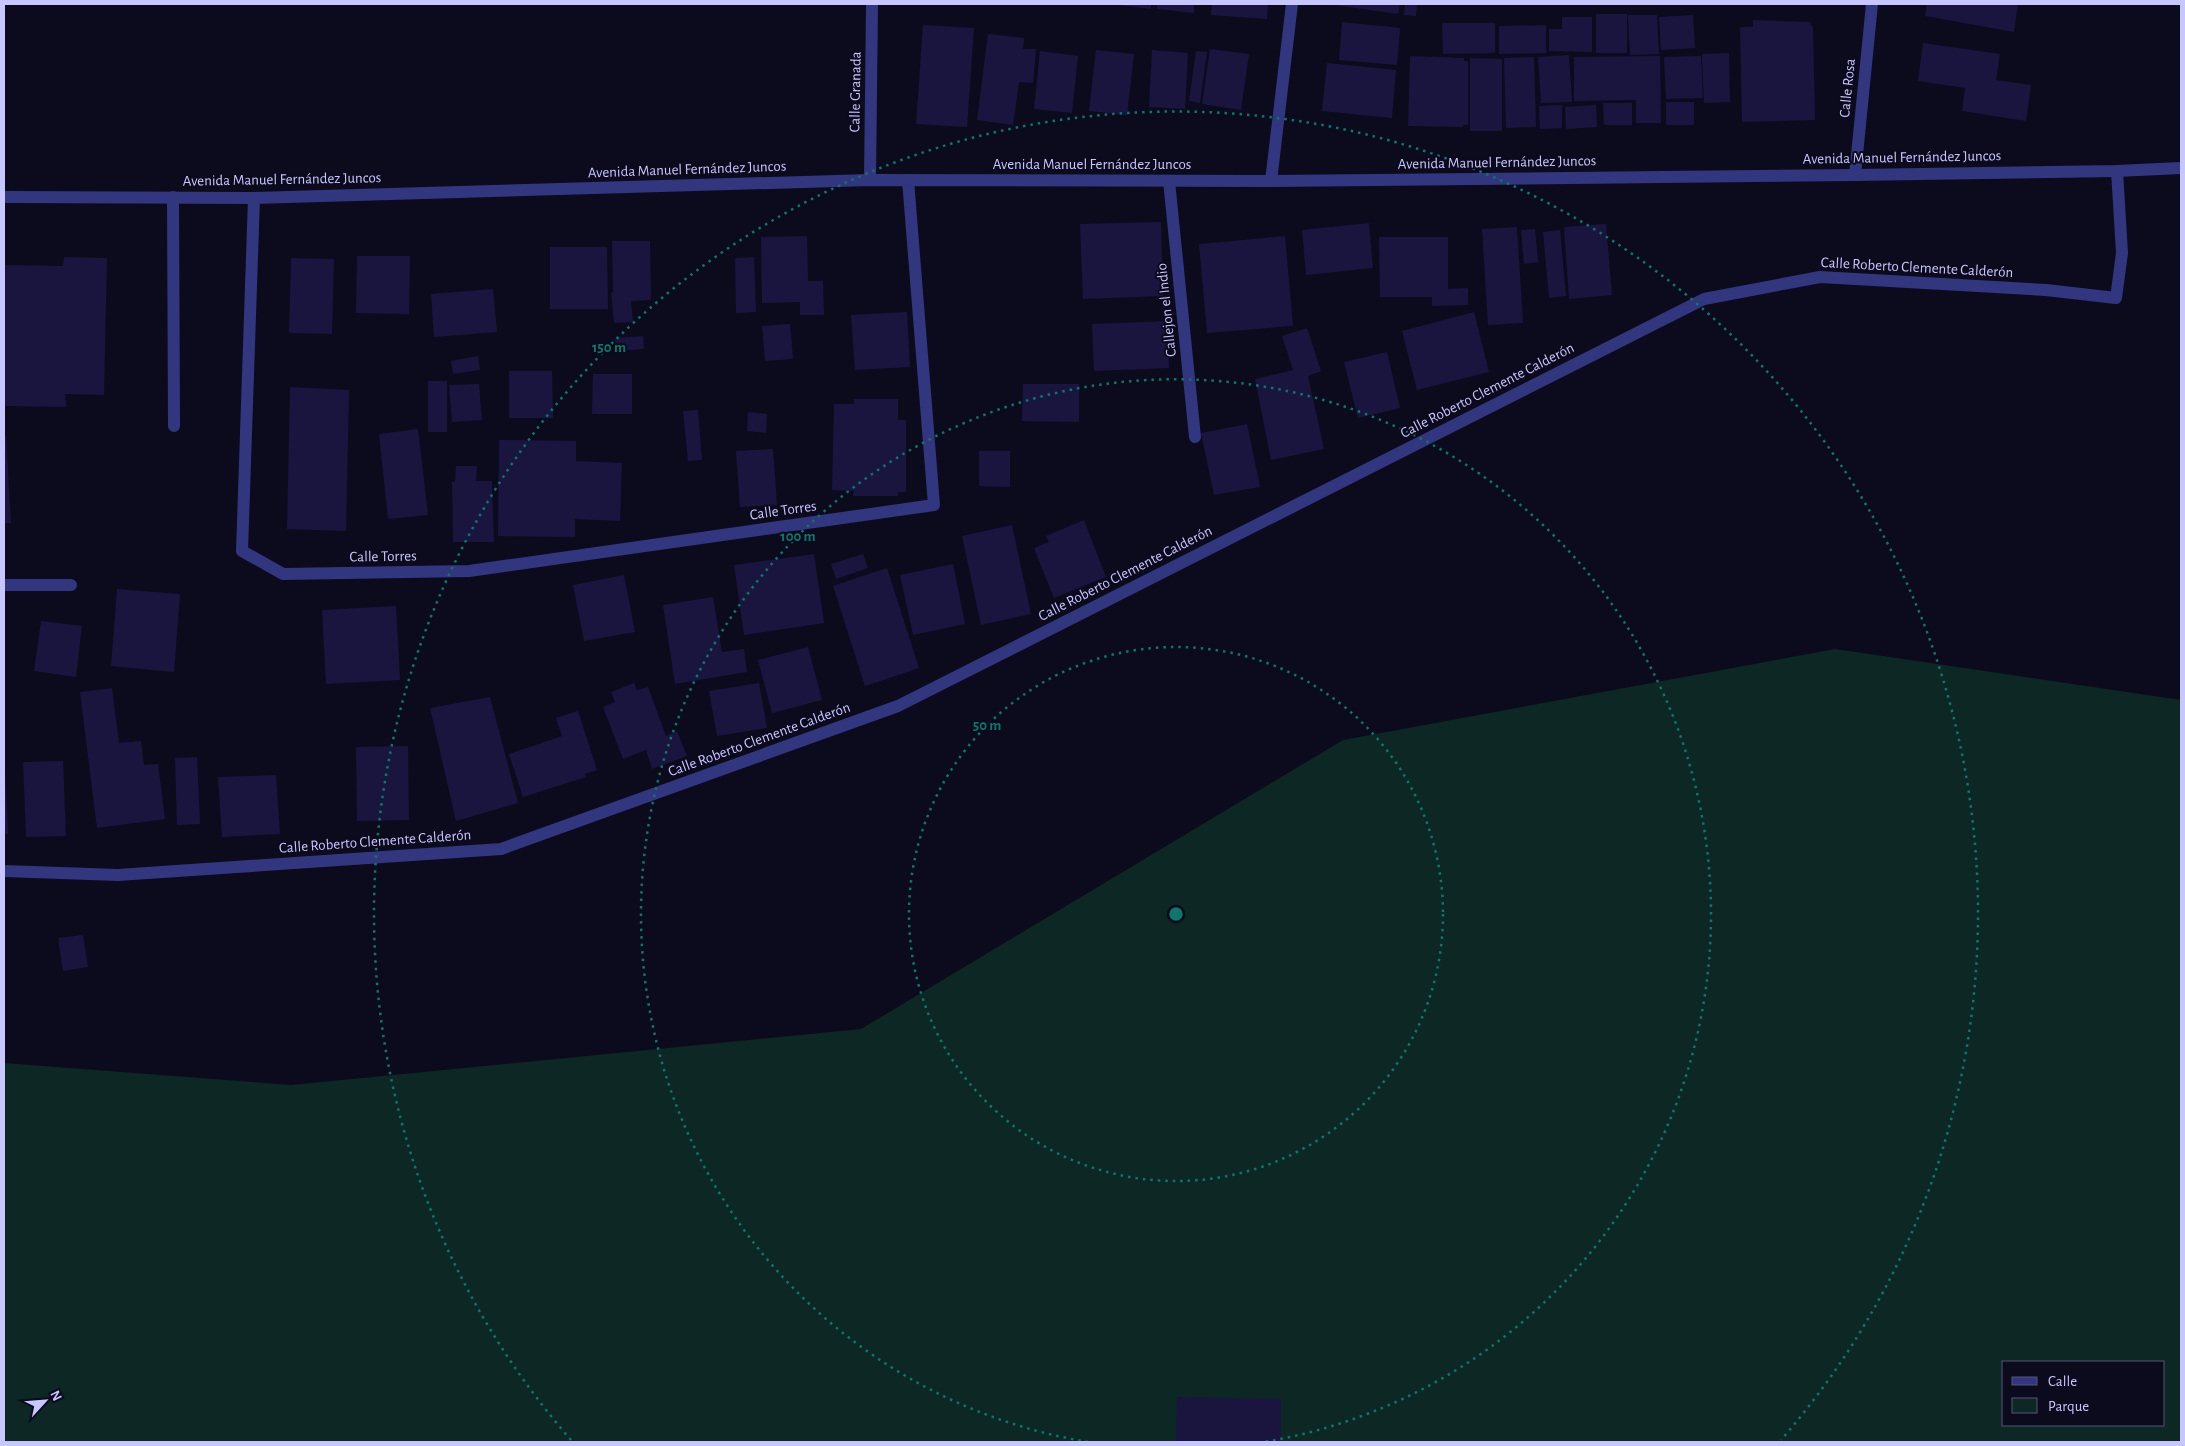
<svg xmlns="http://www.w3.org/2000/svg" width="2185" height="1446" font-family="'Alegreya Sans',sans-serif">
	<rect width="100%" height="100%" fill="#0c0a1d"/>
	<path fill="#0d2724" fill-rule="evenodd" d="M 1835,649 L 2181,700 L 2181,1442 L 4,1442 L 4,1063 L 291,1085 L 861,1029 L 1343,740 ZM 2004,1362 L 2164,1362 L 2164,1425 L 2004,1425 Z"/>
	<g fill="#1a153f">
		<path d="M 1110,4 L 1151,4 L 1151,9 Z"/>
		<path d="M 1157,4 L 1194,4 L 1194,13 L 1157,9 Z"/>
		<path d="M 1212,4 L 1268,4 L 1267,19 L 1211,15 Z"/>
		<path d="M 1334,4 L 1400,4 L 1398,14 L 1334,5 Z"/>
		<path d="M 1405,4 L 1417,4 L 1416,16 L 1404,15 Z"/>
		<path d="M 1927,4 L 2018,4 L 2014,32 L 1925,16 Z"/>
		<rect x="1596" y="14" width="31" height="39"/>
		<path d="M 1628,15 L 1657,15 L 1659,54 L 1630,55 Z"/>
		<path d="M 1693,15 L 1695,48 L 1661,50 L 1659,17 Z"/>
		<path d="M 1562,17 L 1592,17 L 1592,52 L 1549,51 L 1549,29 L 1562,29 Z"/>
		<path d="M 1753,20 L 1810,22 L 1811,26 L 1813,26 L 1815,120 L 1742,122 L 1740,27 L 1753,27 Z"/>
		<path d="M 1342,22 L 1400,28 L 1397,65 L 1339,60 Z"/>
		<path d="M 1442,23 L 1495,23 L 1495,53 L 1443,54 Z"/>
		<path d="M 923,25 L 974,28 L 967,127 L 916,124 Z"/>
		<path d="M 1546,25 L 1546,53 L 1499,54 L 1499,26 Z"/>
		<path d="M 988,34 L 1024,38 L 1023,49 L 1036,49 L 1033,83 L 1019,82 L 1013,125 L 977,120 Z"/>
		<path d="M 1923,43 L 2000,54 L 1996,80 L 2031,85 L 2026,121 L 1962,111 L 1965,88 L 1918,81 Z"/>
		<path d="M 1210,49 L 1249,54 L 1241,110 L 1202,104 Z"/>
		<path d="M 1096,50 L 1134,54 L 1127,115 L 1089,111 Z"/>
		<path d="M 1152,50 L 1188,53 L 1185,109 L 1149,107 Z"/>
		<path d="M 1040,51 L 1078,56 L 1072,113 L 1034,109 Z"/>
		<path d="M 1196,51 L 1207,52 L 1200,103 L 1189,101 Z"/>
		<path d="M 1729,53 L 1730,102 L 1704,103 L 1702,54 Z"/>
		<path d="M 1569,55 L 1572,102 L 1541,103 L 1538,57 Z"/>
		<path d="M 1410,56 L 1464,58 L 1464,61 L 1468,61 L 1468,125 L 1463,125 L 1463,127 L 1408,126 Z"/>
		<path d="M 1660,56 L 1661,123 L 1636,123 L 1636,100 L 1574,101 L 1574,57 Z"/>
		<path d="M 1701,56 L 1703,98 L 1666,99 L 1664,57 Z"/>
		<path d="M 1534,57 L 1536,127 L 1506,128 L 1504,58 Z"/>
		<path d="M 1470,58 L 1502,59 L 1502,131 L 1470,131 Z"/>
		<path d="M 1327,63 L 1396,70 L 1392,118 L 1322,111 Z"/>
		<rect x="1666" y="102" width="28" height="23"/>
		<path d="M 1603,103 L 1632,103 L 1632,125 L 1604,125 Z"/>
		<path d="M 1562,105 L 1562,128 L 1540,129 L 1539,106 Z"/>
		<path d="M 1596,105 L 1597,127 L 1566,129 L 1565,107 Z"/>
		<path d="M 1161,222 L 1163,296 L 1083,299 L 1080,224 Z"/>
		<path d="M 1369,223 L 1373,268 L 1306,275 L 1302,230 Z"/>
		<path d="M 1606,224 L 1612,295 L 1569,299 L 1564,227 Z"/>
		<path d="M 1517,227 L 1523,323 L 1488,325 L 1482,229 Z"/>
		<path d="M 1535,229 L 1538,262 L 1524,264 L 1521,230 Z"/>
		<path d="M 1560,230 L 1566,296 L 1549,298 L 1543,232 Z"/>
		<path d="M 807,236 L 808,281 L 823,281 L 824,315 L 800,315 L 800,302 L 762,303 L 761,237 Z"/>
		<path d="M 1285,236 L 1293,326 L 1207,333 L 1199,244 Z"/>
		<path d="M 1379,237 L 1448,237 L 1448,289 L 1468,288 L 1468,305 L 1432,306 L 1432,297 L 1380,297 Z"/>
		<path d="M 612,241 L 650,241 L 651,300 L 631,301 L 633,322 L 614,323 L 611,293 L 613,292 Z"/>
		<path d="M 550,247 L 607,247 L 608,309 L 550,309 Z"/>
		<path d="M 357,256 L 410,256 L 409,314 L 356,313 Z"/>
		<path d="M 64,257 L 107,258 L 104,395 L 65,394 L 66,407 L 4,406 L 4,265 L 63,266 Z"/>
		<path d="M 754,257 L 756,312 L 736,313 L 735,258 Z"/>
		<path d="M 291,258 L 334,259 L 332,334 L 289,333 Z"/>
		<path d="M 493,289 L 497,332 L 434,337 L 431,294 Z"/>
		<path d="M 907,312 L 910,367 L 855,370 L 851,315 Z"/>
		<path d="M 1474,312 L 1489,372 L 1417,390 L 1402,331 Z"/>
		<path d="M 1167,321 L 1169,368 L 1094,371 L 1092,324 Z"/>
		<path d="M 790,324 L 793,359 L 765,361 L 762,326 Z"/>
		<path d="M 1307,328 L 1321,371 L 1308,376 L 1324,449 L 1271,460 L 1255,379 L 1293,370 L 1282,336 Z"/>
		<path d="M 643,336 L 644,349 L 616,351 L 615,338 Z"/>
		<path d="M 1387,352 L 1400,408 L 1358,418 L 1344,362 Z"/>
		<path d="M 478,356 L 480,370 L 453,374 L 451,361 Z"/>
		<path d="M 509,371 L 552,371 L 553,418 L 509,418 Z"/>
		<path d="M 593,374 L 632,374 L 632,414 L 592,414 Z"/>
		<rect x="428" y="381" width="19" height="51"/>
		<path d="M 479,384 L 482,420 L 452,422 L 449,385 Z"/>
		<path d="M 1023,384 L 1079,384 L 1079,422 L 1022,421 Z"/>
		<path d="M 290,387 L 349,390 L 346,531 L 287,529 Z"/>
		<path d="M 854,399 L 898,399 L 898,420 L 906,420 L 906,492 L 898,492 L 898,496 L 853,496 L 854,491 L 832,490 L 834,404 L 854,404 Z"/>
		<path d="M 698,410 L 702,460 L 688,461 L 683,411 Z"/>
		<path d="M 748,412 L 767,414 L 766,433 L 747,431 Z"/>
		<path d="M 1247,424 L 1260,487 L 1214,495 L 1201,433 Z"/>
		<path d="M 418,429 L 428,515 L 388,519 L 379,434 Z"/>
		<path d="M 4,436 L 6,436 L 11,523 L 4,523 Z"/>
		<path d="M 499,440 L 576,441 L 576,461 L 622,463 L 620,521 L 575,519 L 575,537 L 498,536 Z"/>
		<path d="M 773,449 L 777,505 L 740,507 L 736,451 Z"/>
		<path d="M 979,451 L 1010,451 L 1010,487 L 979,486 Z"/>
		<path d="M 456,466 L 477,466 L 476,481 L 492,481 L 494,542 L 453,542 L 452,482 L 455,482 Z"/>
		<path d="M 1084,520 L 1106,577 L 1054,598 L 1034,548 L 1049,542 L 1046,536 Z"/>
		<path d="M 1012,525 L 1031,614 L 981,625 L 962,536 Z"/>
		<path d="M 814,554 L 824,623 L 744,635 L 734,565 Z"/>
		<path d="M 863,554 L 868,568 L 836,579 L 831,564 Z"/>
		<path d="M 953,564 L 965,624 L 913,635 L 900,575 Z"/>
		<path d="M 887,568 L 919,668 L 865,686 L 833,586 Z"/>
		<path d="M 624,575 L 635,632 L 584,641 L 573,585 Z"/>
		<path d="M 117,589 L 180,594 L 174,672 L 111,666 Z"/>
		<path d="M 713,597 L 722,652 L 744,649 L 747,672 L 675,684 L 663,605 Z"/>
		<path d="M 396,606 L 400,680 L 326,684 L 322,610 Z"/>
		<path d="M 41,621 L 82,626 L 76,677 L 34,671 Z"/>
		<path d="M 808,647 L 822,700 L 772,713 L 758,660 Z"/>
		<path d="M 634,683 L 637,690 L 648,687 L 666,736 L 677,731 L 687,756 L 652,769 L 646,750 L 623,759 L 603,707 L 615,702 L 611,692 Z"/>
		<path d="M 759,683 L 767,728 L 717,736 L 709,691 Z"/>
		<path d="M 112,688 L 119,743 L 141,741 L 144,765 L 158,764 L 165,819 L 97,828 L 80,692 Z"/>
		<path d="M 490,697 L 518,803 L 456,821 L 430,708 Z"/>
		<path d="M 578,711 L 597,770 L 585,774 L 586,777 L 523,797 L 509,754 L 562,736 L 556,718 Z"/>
		<path d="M 408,746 L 409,820 L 357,821 L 356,747 Z"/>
		<path d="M 197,757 L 200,824 L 177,825 L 175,758 Z"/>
		<path d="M 63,761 L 66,836 L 26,837 L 23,762 Z"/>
		<path d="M 4,770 L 5,770 L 8,834 L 4,834 Z"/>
		<path d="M 276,775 L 280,834 L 222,837 L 218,777 Z"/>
		<path d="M 83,935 L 88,967 L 63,971 L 58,938 Z"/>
		<path d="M 1177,1397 L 1281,1399 L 1281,1442 L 1176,1442 Z"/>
	</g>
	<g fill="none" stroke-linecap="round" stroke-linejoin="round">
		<g stroke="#32367f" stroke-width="12">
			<path d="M 173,197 L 174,426"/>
			<path d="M 4,585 L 71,585"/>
		</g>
		<g stroke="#32367f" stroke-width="12">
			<path d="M 1855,175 L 1872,4"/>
			<path d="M 870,180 L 872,4"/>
			<path d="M 1169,181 L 1195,437"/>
			<path d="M 1271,181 L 1292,4"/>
			<path d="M 254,198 L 242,551 L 283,574 L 469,571 L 934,505 L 908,180"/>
			<path d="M 4,871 L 118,875 L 501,849 L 898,706 L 1704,299 L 1820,277 L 2046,290 L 2116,298 L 2122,253 L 2117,171"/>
		</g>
		<path stroke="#32367f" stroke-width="12" d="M 4,197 L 254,198 L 870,180 L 1271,181 L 1855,175 L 2117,171 L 2181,168"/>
	</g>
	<g fill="none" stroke="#0f766e" stroke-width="2.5" stroke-dasharray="2.5 5">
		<circle cx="1176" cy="914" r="267"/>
		<path d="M1088 1442A535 535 0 1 1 1264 1442"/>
		<path d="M571 1440A802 802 0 1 1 1781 1440"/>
	</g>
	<g text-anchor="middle" stroke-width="4" stroke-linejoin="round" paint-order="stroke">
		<g font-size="15" fill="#c8c6ff" stroke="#0c0a1d">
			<text transform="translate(1847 88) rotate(-84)" y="5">Calle Rosa</text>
			<text transform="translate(855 92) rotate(-89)" y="5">Calle Granada</text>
			<text transform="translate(1902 157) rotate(-1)" y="5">Avenida Manuel Fernández Juncos</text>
			<text transform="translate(1497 162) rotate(-1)" y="5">Avenida Manuel Fernández Juncos</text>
			<text x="1092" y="169">Avenida Manuel Fernández Juncos</text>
			<text transform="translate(687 169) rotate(-2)" y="5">Avenida Manuel Fernández Juncos</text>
			<text transform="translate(282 179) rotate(-1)" y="5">Avenida Manuel Fernández Juncos</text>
			<text transform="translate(1917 267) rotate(3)" y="5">Calle Roberto Clemente Calderón</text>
			<text transform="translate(1166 310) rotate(-96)" y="5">Callejon el Indio</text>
			<text transform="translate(1487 390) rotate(-27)" y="5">Calle Roberto Clemente Calderón</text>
			<text transform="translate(783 510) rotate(-8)" y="5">Calle Torres</text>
			<text transform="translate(383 556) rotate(-1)" y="5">Calle Torres</text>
			<text transform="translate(1125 573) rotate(-27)" y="5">Calle Roberto Clemente Calderón</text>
			<text transform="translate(759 739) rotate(-20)" y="5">Calle Roberto Clemente Calderón</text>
			<text transform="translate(375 841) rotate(-4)" y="5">Calle Roberto Clemente Calderón</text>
		</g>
	</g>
	<circle cx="1176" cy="914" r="8" fill="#0f766e" stroke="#0c0a1d" stroke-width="2.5"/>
	<g font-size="15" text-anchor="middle" font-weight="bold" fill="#0f766e" stroke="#0c0a1d" stroke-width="4" stroke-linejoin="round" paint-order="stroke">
		<text x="609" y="352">150 m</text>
		<text x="798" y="541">100 m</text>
		<text x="987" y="730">50 m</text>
	</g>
	<rect width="2185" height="1446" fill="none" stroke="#c8c6ff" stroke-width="10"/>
	<rect x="2002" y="1361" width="162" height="65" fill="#0c0a1d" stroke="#575577"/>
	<rect x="2012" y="1377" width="25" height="8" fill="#32367f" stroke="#575577"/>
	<text x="2048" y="1386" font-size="15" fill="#c8c6ff">Calle</text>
	<rect x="2012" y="1398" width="25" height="15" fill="#0d2724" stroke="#575577"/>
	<text x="2048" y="1411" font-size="15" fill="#c8c6ff">Parque</text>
	<g transform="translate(45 1401) rotate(64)" stroke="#0c0a1d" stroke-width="4" paint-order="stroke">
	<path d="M0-4L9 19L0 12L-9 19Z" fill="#c8c6ff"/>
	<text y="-8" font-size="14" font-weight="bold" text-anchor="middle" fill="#c8c6ff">N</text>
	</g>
</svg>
